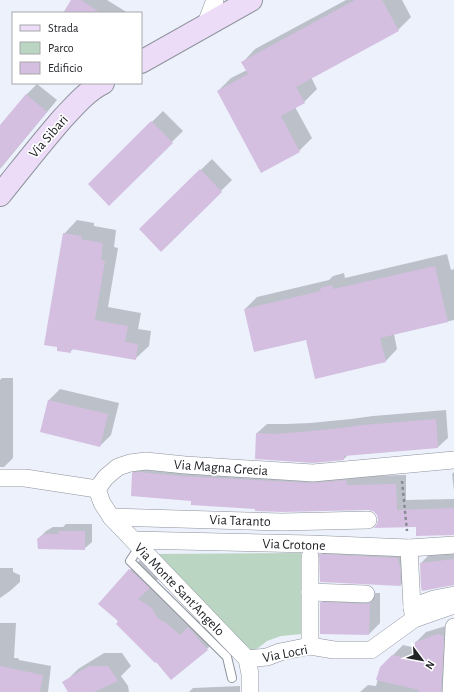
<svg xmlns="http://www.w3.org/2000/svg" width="454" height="692" font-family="'Alegreya Sans',sans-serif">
	<rect width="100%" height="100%" fill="#ecf1fc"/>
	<path fill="#bbd5c3" d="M 301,553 L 302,634 L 281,636 L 267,641 L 253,652 L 155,554 Z"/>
	<g fill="#0003">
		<path d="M 72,0 L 107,0 L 128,13 L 64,13 Z"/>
		<path d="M 346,0 L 402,0 L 411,17 L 398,30 L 311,77 L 317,89 L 304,102 L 295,107 L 312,138 L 299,151 L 218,91 L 231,78 L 247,70 L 243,62 L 255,49 Z"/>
		<path d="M 37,84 L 57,100 L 0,169 L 0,127 L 26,95 Z"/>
		<path d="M 163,111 L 183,131 L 109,204 L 89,184 Z"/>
		<path d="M 212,159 L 232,180 L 161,250 L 140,229 Z"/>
		<path d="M 77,220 L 94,223 L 94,226 L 116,230 L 114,247 L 118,248 L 108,307 L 141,313 L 138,329 L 151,331 L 149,346 L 135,359 L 74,348 L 70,352 L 64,234 Z"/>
		<path d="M 447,254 L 451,270 L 454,269 L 454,320 L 394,334 L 397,349 L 385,362 L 306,339 L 245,309 L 257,297 L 329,280 L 333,276 L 344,273 L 345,278 Z"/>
		<path d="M 2,378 L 13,378 L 13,458 L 4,467 L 0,467 L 0,380 Z"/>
		<path d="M 60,389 L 119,403 L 111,435 L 100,446 L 41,431 L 49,400 Z"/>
		<path d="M 446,410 L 448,438 L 438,447 L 348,455 L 344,459 L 257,433 L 267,424 L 286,424 L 310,423 L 351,419 L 373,416 Z"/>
		<path d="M 142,464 L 356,476 L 406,475 L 406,500 L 454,499 L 454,530 L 379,520 L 378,515 L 374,511 L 368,509 L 256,508 L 192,500 L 132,473 Z"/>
		<path d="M 454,472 L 454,491 L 452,474 Z"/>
		<path d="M 66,524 L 92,524 L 92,542 L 84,549 L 38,539 L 46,531 L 53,527 L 63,527 Z"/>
		<path d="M 331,544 L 409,547 L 412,574 L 401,585 L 320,555 Z"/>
		<path d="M 454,550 L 454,585 L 421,563 L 431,553 Z"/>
		<path d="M 144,556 L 163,574 L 152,585 L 195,621 L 202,614 L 221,636 L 207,649 L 119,621 L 100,604 L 130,570 Z"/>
		<path d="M 0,568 L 13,568 L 13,572 L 20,575 L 20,582 L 10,591 L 0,598 Z"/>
		<path d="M 332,592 L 377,593 L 380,593 L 380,623 L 369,634 L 321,603 Z"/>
		<path d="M 0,623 L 16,623 L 14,658 L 18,658 L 19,660 L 51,666 L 48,692 L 0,692 Z"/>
		<path d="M 449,625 L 454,692 L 360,692 L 368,685 L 376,686 L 381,667 L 403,645 L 416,648 L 416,642 L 426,632 Z"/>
		<path d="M 104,653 L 122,653 L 131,666 L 121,676 L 128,686 L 129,692 L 70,692 L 64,683 L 78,669 Z"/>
		<path d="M 240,686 L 240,692 L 189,692 L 193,688 Z"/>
	</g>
	<g fill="#d4bfe0">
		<path d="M 71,0 L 81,0 L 101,13 L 63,13 Z"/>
		<path d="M 355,0 L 382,0 L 399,31 L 296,87 L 305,103 L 281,116 L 300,152 L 261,173 L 217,91 L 248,74 L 241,62 Z"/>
		<path d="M 26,94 L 47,112 L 0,168 L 0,125 Z"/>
		<path d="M 151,121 L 173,143 L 109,206 L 88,184 Z"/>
		<path d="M 200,169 L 222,192 L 161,252 L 139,229 Z"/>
		<path d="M 63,233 L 82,236 L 81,239 L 103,243 L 101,260 L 105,261 L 95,320 L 128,326 L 125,342 L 138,344 L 136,360 L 71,349 L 71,353 L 57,351 L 57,347 L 44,345 Z"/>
		<path d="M 435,266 L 448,322 L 380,338 L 386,362 L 315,379 L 306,340 L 254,352 L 244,309 L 321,291 L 320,288 L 332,285 L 333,289 Z"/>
		<path d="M 48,400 L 108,414 L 100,447 L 40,432 Z"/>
		<path d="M 436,419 L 438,448 L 344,456 L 344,460 L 313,463 L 255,459 L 256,433 L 276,434 L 300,432 L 341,428 L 363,425 Z"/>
		<path d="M 138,472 L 180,476 L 312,483 L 346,480 L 347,485 L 396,484 L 397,510 L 454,508 L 454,535 L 416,536 L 416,527 L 374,528 L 377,524 L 378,520 L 377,515 L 373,511 L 368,510 L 282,512 L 255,511 L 255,509 L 191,505 L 191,501 L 131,496 L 132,473 Z"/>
		<path d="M 58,531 L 85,531 L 85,550 L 38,549 L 37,539 L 44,534 L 59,534 Z"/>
		<path d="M 319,554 L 398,558 L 399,566 L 400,565 L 401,586 L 320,582 Z"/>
		<path d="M 454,559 L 454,585 L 422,591 L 421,587 L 420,563 Z"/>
		<path d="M 129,569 L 150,588 L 138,599 L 152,608 L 157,617 L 160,620 L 165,622 L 180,635 L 188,627 L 208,650 L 171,680 L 156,662 L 155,663 L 116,624 L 118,621 L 98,604 Z"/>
		<path d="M 320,602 L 366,604 L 370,603 L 369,635 L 320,634 Z"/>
		<path d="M 438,634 L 444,636 L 441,692 L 418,692 L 419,690 L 376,680 L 380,667 L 392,655 L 414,660 L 415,642 Z"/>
		<path d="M 0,666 L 43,675 L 40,692 L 0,692 Z"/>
		<path d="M 89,666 L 108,666 L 118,681 L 94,692 L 68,692 L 62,682 Z"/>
	</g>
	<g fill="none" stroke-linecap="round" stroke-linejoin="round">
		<g stroke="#8e939c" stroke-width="10">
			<path id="lane" d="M 140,546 L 130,561 L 227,657 L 232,678"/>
		</g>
		<g stroke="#8e939c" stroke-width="18">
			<g id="street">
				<path d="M 205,26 L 215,0"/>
				<path d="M 0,478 L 25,478 L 97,489 L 106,477 L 118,467 L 130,463 L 146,461 L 185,465 L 313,473 L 454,460"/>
				<path d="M 97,489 L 102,503 L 111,517 L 247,659 L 250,674 L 250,692"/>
				<path d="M 111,517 L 282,522 L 368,520"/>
				<path d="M 133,540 L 311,544 L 409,548 L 454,545"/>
				<path d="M 409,548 L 412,607 L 414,619"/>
				<path d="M 310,592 L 366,594"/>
				<path d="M 412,607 L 434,599 L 454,595"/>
				<path d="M 310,646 L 310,557"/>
				<path d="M 247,659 L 267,657 L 280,652 L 310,646 L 334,650 L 371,650 L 414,619 L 454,605"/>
				<path d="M 451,692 L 454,627"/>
			</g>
		</g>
		<g stroke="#8e939c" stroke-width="24">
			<g id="secondary">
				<path d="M 141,62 L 251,0"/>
				<path d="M 0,195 C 21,169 41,143 63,118 C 75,105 87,91 103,83"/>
			</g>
		</g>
		<path stroke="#888b93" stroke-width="2.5" stroke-dasharray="3 3" stroke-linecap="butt" d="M 402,481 L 407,531"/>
		<use href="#lane" stroke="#fff" stroke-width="8"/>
		<use href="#street" stroke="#fff" stroke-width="17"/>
		<use href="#secondary" stroke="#ecdcf8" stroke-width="22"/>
	</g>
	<g text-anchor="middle" stroke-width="3.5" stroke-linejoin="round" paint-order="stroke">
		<g font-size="14" fill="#212327" stroke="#fff">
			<text transform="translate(48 136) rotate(-49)" y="5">Via Sibari</text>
			<text transform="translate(221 467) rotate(4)" y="5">Via Magna Grecia</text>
			<text transform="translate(240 520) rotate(2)" y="5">Via Taranto</text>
			<text transform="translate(294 544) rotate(2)" y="5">Via Crotone</text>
			<text transform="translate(180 589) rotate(46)" y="5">Via Monte Sant'Angelo</text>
			<text transform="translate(285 653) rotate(-11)" y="5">Via Locri</text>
		</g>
	</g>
	<rect x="12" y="12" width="130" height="72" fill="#ffffff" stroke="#a6a7a9"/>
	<rect x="20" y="25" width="20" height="6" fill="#ecdcf8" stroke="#a6a7a9"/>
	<text x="48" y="32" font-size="12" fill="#212327">Strada</text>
	<rect x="20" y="42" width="20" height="12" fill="#bbd5c3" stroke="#a6a7a9"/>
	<text x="48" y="52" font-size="12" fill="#212327">Parco</text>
	<rect x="20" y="62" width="20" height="12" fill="#d4bfe0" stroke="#a6a7a9"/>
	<text x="48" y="72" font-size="12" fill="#212327">Edificio</text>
	<g transform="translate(422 660) rotate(122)" stroke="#ffffff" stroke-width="3" paint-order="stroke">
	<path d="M0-3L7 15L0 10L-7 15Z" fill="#212327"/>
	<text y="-6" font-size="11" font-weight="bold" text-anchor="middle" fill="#212327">N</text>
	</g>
</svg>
